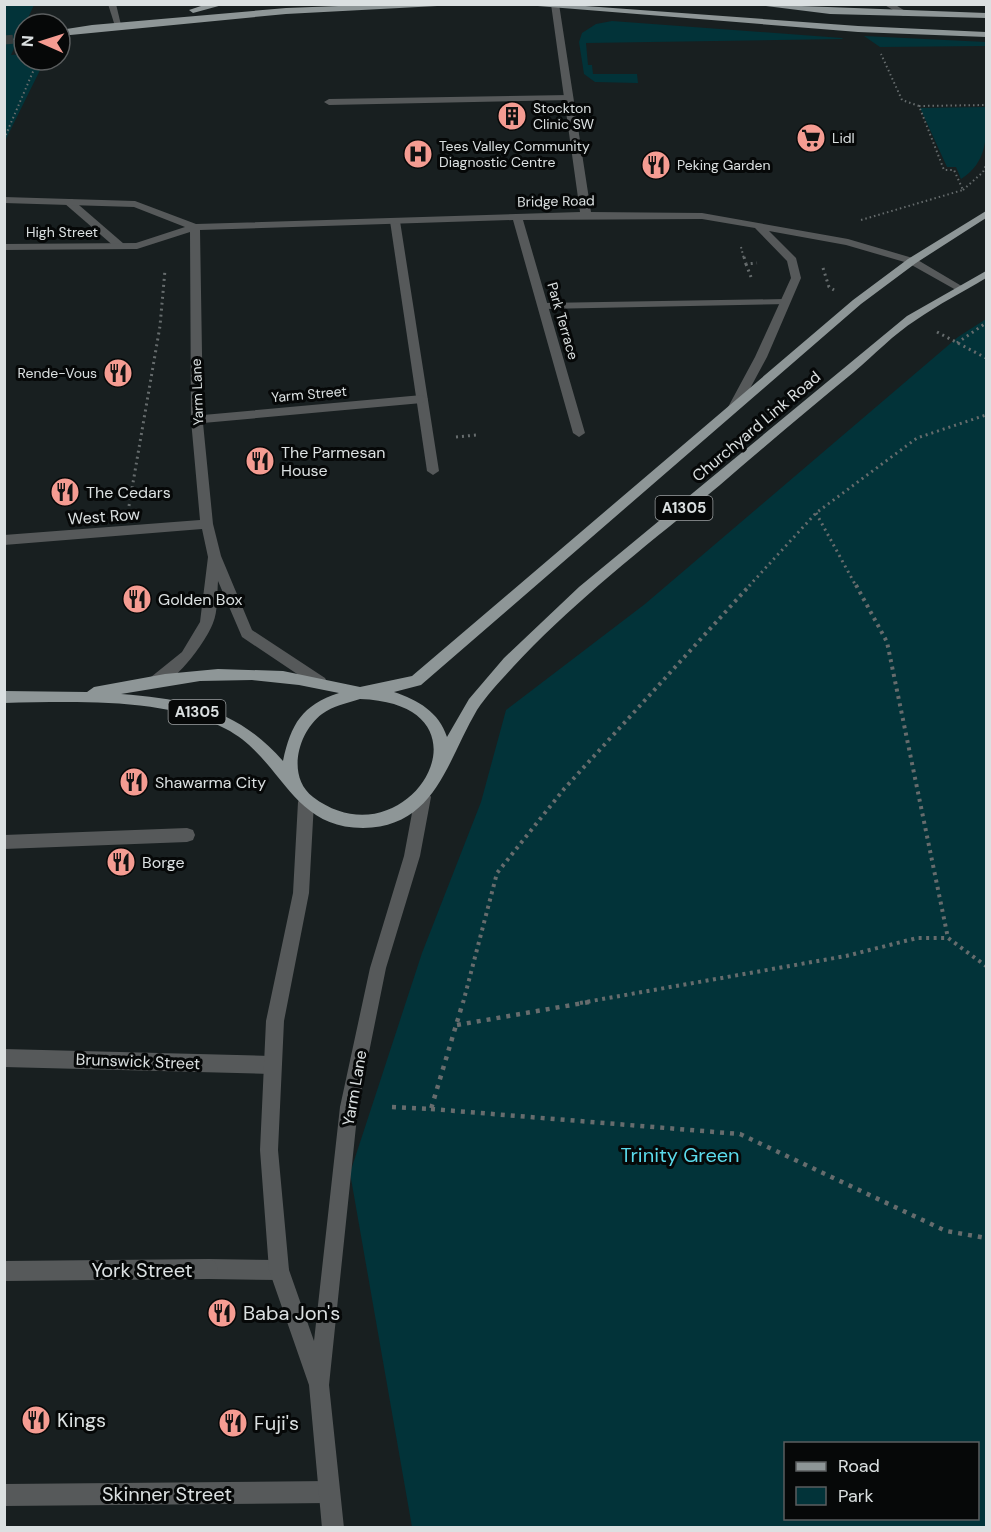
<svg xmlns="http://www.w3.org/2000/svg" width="991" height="1532" font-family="'DM Sans',sans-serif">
	<rect width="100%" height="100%" fill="#181f20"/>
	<g fill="#023339" fill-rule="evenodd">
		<path d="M 5,5 L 34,5 L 11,55 L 24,54 L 24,60 L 45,60 L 5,141 Z"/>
		<path d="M 612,21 L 842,38 L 843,39 L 586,43 L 588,65 L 592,65 L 593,74 L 637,74 L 638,83 L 595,82 L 584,74 L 579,42 L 582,33 L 596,24 Z"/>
		<path d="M 864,36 L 986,42 L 986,46 L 880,47 Z"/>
		<path d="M 986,107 C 987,136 988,162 961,179 L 956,167 L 947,167 L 920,108 Z"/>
		<path d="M 986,319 L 986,1527 L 412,1527 L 350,1173 L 422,953 L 481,802 L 506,710 L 645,604 L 958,337 ZM 786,1444 L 978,1444 L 978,1518 L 786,1518 Z"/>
	</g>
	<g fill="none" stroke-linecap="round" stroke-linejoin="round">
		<path stroke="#353c3d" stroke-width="9" stroke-dasharray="9 4.5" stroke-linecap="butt" d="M 4,40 L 17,39"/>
		<g stroke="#666c6d" stroke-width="2" stroke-dasharray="1.5 3" stroke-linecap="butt">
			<path d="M 919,106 L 986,105"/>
			<path d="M 4,139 L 38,60"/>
			<path d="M 963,190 L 983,172 L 986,165"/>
			<path d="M 861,220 L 963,190 L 954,170 L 944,170 L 919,106 L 902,100 L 881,54"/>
			<path d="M 741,247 L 744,259"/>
		</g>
		<g stroke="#666c6d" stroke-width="3" stroke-dasharray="2 4" stroke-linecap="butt">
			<path d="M 744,257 L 746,264 L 757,263"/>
			<path d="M 746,264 L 751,277"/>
			<path d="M 823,268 L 829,287 L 834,290"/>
			<path d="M 937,332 L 986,358"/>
			<path d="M 957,343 L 986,323"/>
			<path d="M 456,437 L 477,435"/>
			<path d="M 129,506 L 160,326 L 165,270"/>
			<path d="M 816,513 L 856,586"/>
			<path d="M 749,586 L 816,513 L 917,438 L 986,415"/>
		</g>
		<g stroke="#666c6d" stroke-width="4" stroke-dasharray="3 4.5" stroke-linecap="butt">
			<path d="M 856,585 L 887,642 L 948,938 L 986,966"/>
			<path d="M 463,1003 L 497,873 L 564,789 L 750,585"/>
			<path d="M 580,1003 L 846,956 L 917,938 L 948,938"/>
		</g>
		<g stroke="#666c6d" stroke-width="4.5" stroke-dasharray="4 6" stroke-linecap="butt">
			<path d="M 457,1025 L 589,1002"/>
			<path d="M 392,1107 L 431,1109 L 463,1002"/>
			<path d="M 431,1109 L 740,1134 L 946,1231 L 986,1238"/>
		</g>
		<g fill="#56595a" fill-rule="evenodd">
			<path d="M 569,95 L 572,96 L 572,100 L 329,105 L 324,102 L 329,99 Z"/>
			<path d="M 64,199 L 72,199 L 124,244 L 124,248 L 116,248 L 64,203 Z"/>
			<path d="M 395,218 L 400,221 L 439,471 L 433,475 L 427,471 L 390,221 Z"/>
			<path d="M 785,299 L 790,302 L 789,304 L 544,309 L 539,306 L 544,303 Z"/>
			<path d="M 187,828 L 193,830 L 195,835 L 193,840 L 187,842 L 4,849 L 4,835 Z"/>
		</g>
		<path fill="#56595a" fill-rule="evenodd" d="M 208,1259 L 279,1260 L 286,1263 L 289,1270 L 286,1277 L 279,1280 L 208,1279 L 201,1276 L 198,1269 L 201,1262 Z"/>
		<g fill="#56595a" fill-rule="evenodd">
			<path d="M 108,4 L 116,4 L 121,25 L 114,23 Z"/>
			<path d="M 551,4 L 559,4 L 591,212 L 702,213 L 848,239 L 916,259 L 965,288 L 956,290 L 908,263 L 846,245 L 769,231 L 796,258 L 801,278 L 767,357 L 739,409 L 733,413 L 727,409 L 755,357 L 791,278 L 787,261 L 755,228 L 702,219 L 523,220 L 585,433 L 579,437 L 573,433 L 513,220 L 200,230 L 203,415 L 422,395 L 428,399 L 422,403 L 203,423 L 213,524 L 221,556 L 252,630 L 325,678 L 327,682 L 320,688 L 315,686 L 242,637 L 218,581 C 217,594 218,611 213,623 C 207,640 171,692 151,685 L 149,681 L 151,677 L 182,652 L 200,622 L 208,557 L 202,529 L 4,545 L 4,535 L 200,520 L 191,420 L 190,232 L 137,249 L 4,250 L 4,244 L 136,243 L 185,227 L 134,207 L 4,203 L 4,197 L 135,201 L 196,224 L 580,212 Z"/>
			<path d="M 883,4 L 894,4 L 910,14 L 903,16 Z"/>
			<path d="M 4,1049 L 271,1056 L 277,1059 L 280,1065 L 277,1071 L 271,1074 L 4,1067 Z"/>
			<path d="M 208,1259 L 215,1262 L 218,1269 L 215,1276 L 208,1279 L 4,1281 L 4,1261 Z"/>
			<path d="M 329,1481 L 337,1484 L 340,1492 L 337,1500 L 329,1503 L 4,1506 L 4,1484 Z"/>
		</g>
		<path fill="#56595a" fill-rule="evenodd" d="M 423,790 L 428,792 L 431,797 L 420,856 L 386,968 L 358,1107 L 329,1385 L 344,1528 L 322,1528 L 309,1385 L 269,1270 L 260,1150 L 266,1021 L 293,893 L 298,802 L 301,797 L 306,795 L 311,797 L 314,802 L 309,893 L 284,1021 L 278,1150 L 289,1270 L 314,1341 L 340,1107 L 370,968 L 404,856 L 415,797 L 418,792 Z"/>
		<g fill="#8e9697" fill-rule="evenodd">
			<path d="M 207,4 L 226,4 L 193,13 L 189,10 Z"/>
			<path d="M 391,4 L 475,4 L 286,14 L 60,36 L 60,30 L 92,25 L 286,8 Z"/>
			<path d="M 513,4 L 558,4 L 858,26 L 986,32 L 986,37 L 858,32 Z"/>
			<path d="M 749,4 L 986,13 L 986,18 L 830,14 Z"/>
			<path d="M 24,35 L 24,41 L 17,42 L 13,39 Z"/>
			<path d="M 986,211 L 986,218 L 916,263 L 861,304 L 421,685 L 394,692 C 418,700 439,712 447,737 L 469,699 L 504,658 L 579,587 L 907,316 L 986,271 L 986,278 C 963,292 939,304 916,320 C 894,334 874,355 854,372 C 809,409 764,447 720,485 C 650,543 575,600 513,667 C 501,680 487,695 477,710 C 447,760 436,827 363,828 C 290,828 282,758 226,729 C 164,697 73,702 4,703 L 4,691 L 87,692 L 94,687 L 165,674 L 218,669 L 283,671 L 360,687 L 412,676 L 853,300 L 908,259 ZM 252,680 L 299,685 L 339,693 C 302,705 291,724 283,761 C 238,709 186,699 121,694 L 200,681 ZM 360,699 C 505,704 407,868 313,797 C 286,776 298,732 322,714 C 333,706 347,703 360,699 Z"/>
		</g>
	</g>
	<defs>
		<g id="building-disc" transform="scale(1.5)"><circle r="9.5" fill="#f59c92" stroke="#060808"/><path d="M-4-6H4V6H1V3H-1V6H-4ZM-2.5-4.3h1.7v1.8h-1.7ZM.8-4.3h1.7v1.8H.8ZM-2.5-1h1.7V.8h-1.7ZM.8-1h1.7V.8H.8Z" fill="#111"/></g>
		<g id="supermarket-disc" transform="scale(1.5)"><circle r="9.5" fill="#f59c92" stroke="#060808"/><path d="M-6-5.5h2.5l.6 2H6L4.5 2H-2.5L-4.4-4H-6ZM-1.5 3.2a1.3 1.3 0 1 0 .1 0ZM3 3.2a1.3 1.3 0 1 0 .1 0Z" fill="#111"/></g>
		<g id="hospital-disc" transform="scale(1.5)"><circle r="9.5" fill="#f59c92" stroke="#060808"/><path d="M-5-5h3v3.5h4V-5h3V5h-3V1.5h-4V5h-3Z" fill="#111"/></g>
		<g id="restaurant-disc" transform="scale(1.5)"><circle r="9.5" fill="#f59c92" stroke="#060808"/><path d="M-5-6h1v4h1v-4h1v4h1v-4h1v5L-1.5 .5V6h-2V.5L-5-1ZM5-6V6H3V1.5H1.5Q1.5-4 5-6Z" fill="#111"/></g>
	</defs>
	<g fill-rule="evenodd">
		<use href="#building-disc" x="512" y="116"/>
		<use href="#supermarket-disc" x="811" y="138"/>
		<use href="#hospital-disc" x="418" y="154"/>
		<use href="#restaurant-disc" x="656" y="165"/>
		<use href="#restaurant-disc" x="118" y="373"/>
		<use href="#restaurant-disc" x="260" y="461"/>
		<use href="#restaurant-disc" x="65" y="492"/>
		<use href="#restaurant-disc" x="137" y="599"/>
		<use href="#restaurant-disc" x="134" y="782"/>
		<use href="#restaurant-disc" x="121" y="862"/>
		<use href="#restaurant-disc" x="222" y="1313"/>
		<use href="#restaurant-disc" x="36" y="1420"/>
		<use href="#restaurant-disc" x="233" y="1423"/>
	</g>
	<g text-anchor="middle" stroke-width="6" stroke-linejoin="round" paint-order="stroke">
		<g font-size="14" fill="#dbe0e1" stroke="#060808" text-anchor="start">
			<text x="533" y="113">Stockton<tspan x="533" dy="16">Clinic SW</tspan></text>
			<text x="832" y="143">Lidl</text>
			<text x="439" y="151">Tees Valley Community<tspan x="439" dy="16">Diagnostic Centre</tspan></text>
			<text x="677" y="170">Peking Garden</text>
			<text x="97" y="378" text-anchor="end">Rende-Vous</text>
		</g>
		<g font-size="14" fill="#dbe0e1" stroke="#060808">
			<text transform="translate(556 201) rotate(-1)" y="5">Bridge Road</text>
			<text x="62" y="237">High Street</text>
			<text transform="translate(563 321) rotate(74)" y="5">Park Terrace</text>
			<text transform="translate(197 392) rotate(-92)" y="5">Yarm Lane</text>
			<text transform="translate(309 394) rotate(-5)" y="5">Yarm Street</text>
		</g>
		<g fill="#060808" stroke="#9b9fa0" stroke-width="1.5">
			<rect x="655.5" y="496" width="57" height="24" rx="4.5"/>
			<rect x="168.5" y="700" width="57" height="24" rx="4.5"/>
		</g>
		<g font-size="15" font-weight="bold" fill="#dbe0e1">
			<text x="684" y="513">A1305</text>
			<text x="197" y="717">A1305</text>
		</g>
		<g font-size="16" fill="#dbe0e1" stroke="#060808">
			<text transform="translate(756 426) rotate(-40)" y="6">Churchyard Link Road</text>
			<text transform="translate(104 516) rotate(-4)" y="6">West Row</text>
			<text transform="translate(138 1061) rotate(2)" y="6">Brunswick Street</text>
			<text transform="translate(354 1088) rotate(-80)" y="6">Yarm Lane</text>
		</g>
		<g font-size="16" fill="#dbe0e1" stroke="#060808" text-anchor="start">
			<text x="281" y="458">The Parmesan<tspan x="281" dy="18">House</tspan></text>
			<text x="86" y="498">The Cedars</text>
			<text x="158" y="605">Golden Box</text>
			<text x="155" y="788">Shawarma City</text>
			<text x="142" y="868">Borge</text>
		</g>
		<g font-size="20" fill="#5bdaeb" stroke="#060808">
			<text x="680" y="1162">Trinity Green</text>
		</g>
		<g font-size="20" fill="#dbe0e1" stroke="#060808">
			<text x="142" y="1277">York Street</text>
			<text x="167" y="1501">Skinner Street</text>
		</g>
		<g font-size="20" fill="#dbe0e1" stroke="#060808" text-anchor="start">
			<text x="243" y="1320">Baba Jon's</text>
			<text x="57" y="1427">Kings</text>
			<text x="254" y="1430">Fuji's</text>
		</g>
	</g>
	<rect width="991" height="1532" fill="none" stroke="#dbe0e1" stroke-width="12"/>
	<rect x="784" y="1442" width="195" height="78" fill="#060808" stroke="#5b5e5f" stroke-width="1.5"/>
	<rect x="796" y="1462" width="30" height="9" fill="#8e9697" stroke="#5b5e5f" stroke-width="1.5"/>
	<text x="838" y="1472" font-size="18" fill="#dbe0e1">Road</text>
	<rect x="796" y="1487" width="30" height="18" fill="#023339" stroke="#5b5e5f" stroke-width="1.5"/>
	<text x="838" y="1502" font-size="18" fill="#dbe0e1">Park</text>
	<g transform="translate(42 42) rotate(273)"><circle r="28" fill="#060808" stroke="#5b5e5f" stroke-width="1.5"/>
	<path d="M0-4.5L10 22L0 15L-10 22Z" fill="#f59c92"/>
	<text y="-9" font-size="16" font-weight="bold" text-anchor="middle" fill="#dbe0e1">N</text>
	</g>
</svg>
